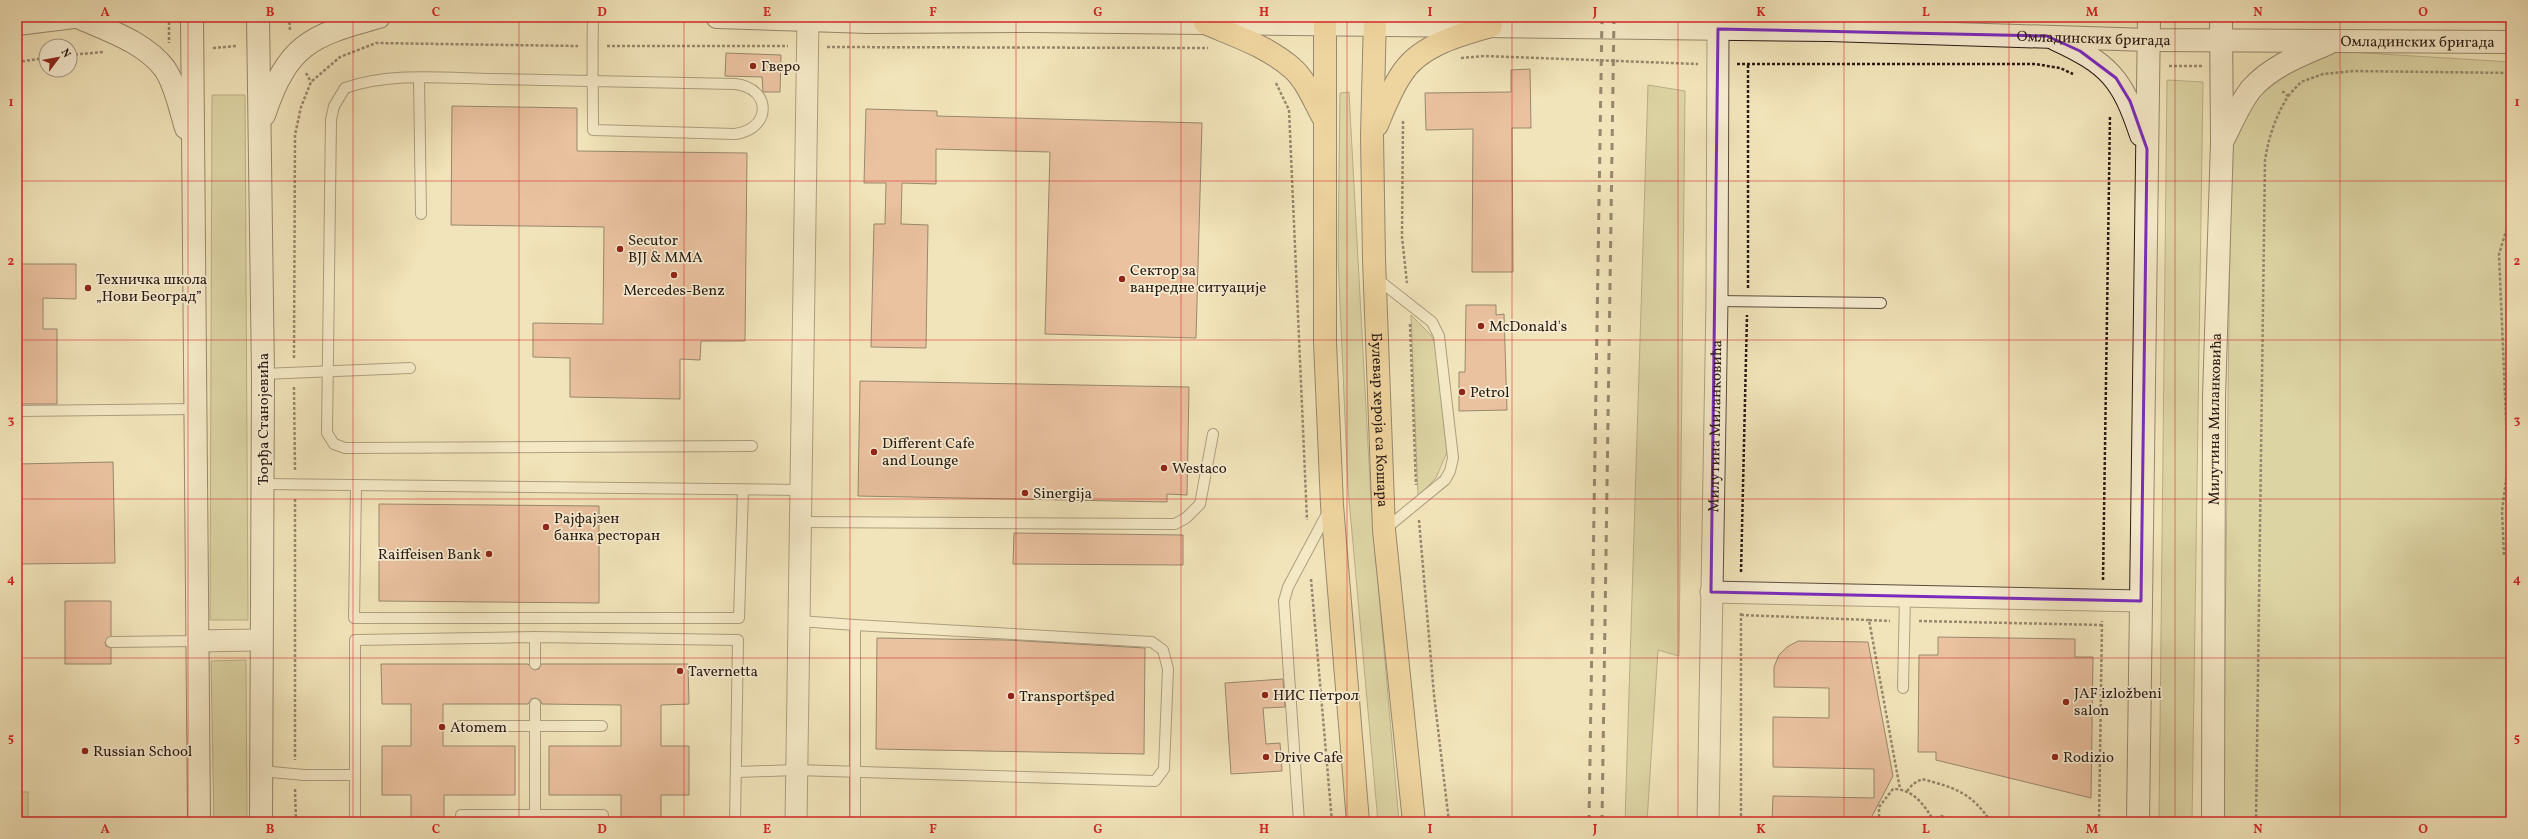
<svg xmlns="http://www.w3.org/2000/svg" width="2528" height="839" font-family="Vollkorn,serif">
	<rect width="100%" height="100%" fill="#f2e4ba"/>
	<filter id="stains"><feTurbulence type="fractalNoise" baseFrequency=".005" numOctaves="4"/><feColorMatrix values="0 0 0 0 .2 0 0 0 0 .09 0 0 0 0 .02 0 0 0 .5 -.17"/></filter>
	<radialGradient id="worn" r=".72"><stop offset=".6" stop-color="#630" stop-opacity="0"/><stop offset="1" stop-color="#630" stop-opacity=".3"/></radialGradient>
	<g fill="#c3c18a" stroke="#766e4f">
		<path d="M 2333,51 L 2511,62 L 2511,822 L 2223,822 L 2231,149 L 2243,121 L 2271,80 Z"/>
		<path d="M 2167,80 L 2203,82 L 2192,822 L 2159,822 Z"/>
		<path d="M 1648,85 L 1685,91 L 1679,656 L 1658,650 L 1647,822 L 1625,822 Z"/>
		<path d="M 1349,92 L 1371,501 L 1399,822 L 1378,822 L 1348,488 L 1338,257 L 1340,93 Z"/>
		<path d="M 212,95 L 245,95 L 248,620 L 210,620 Z"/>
		<path d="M 1411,315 L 1431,335 L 1436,346 L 1447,452 L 1436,478 L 1418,496 Z"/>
		<path d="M 246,660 L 247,822 L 214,822 L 211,661 Z"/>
		<rect x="17" y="792" width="11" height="30"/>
	</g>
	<g fill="#e39a80" stroke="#2a1a14">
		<path d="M 726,53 L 781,55 L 780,92 L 763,92 L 762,77 L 725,76 Z"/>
		<path d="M 1530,69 L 1531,128 L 1512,128 L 1513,272 L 1472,272 L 1473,129 L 1426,130 L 1425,93 L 1511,92 L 1511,70 Z"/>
		<path d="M 452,106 L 577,108 L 577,151 L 747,153 L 745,341 L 701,341 L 700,360 L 680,359 L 680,399 L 570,397 L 570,358 L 533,357 L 533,323 L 603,324 L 604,227 L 451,225 Z"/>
		<path d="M 866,109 L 937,111 L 937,116 L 1202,123 L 1196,338 L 1045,334 L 1050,152 L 936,149 L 936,184 L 902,183 L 901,224 L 928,225 L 926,348 L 871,347 L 874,224 L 885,224 L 886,183 L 864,183 Z"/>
		<path d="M 17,264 L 76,264 L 76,299 L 43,298 L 43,329 L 57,329 L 57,404 L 17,404 Z"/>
		<path d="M 1466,305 L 1496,305 L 1496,315 L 1504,314 L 1507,410 L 1459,411 L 1459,372 L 1465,372 Z"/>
		<path d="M 860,381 L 1189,387 L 1187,495 L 1167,494 L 1167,502 L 858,496 Z"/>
		<path d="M 113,462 L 115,563 L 17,564 L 17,464 Z"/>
		<path d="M 379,504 L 599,506 L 599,603 L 379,601 Z"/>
		<path d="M 1014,533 L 1183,535 L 1183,565 L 1013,564 Z"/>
		<path d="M 65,601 L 111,601 L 111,636 L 105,642 L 106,646 L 111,648 L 111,664 L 65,664 Z"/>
		<path d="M 1938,637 L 2075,639 L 2075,657 L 2093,657 L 2091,798 L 1936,760 L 1936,752 L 1918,752 L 1919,655 L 1938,655 Z"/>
		<path d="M 877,638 L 1007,640 L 1145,648 L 1144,754 L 876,749 Z"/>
		<path d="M 1798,641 L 1868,642 L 1893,776 L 1869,822 L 1772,822 L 1773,796 L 1874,798 L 1874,769 L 1773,767 L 1773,717 L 1829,718 L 1829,688 L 1774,687 L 1774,667 L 1779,655 L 1787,647 Z"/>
		<path d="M 381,664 L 528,664 L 535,670 L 539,669 L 541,664 L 688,664 L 689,704 L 661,705 L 661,746 L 689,746 L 689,795 L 661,795 L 661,822 L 621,822 L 621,795 L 549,795 L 549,746 L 621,746 L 621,705 L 542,704 L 540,700 L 535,698 L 531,699 L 528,704 L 443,704 L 443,746 L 515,746 L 515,795 L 444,795 L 444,822 L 411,822 L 411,795 L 382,795 L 382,746 L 411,746 L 411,704 L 382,704 Z"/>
		<path d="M 1283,679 L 1285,707 L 1263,708 L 1266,744 L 1280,743 L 1282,771 L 1231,774 L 1225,683 Z"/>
	</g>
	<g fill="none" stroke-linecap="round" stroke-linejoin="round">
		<g stroke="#5c4c3e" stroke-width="12">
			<g id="lane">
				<path d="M 593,17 C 592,55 593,92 593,130 L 735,134 C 772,129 772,88 735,84 C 654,82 573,80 492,79 C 444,78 391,72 345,88 L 334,106 L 331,120 L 327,433 L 334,444 L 345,448 L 752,446"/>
				<path d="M 419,78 L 421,214"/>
				<path d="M 1376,278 L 1432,322 L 1439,336 L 1453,458 L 1450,471 L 1445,480 L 1384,530"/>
				<path d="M 1717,301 L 1881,303"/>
				<path d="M 263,374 L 410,368"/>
				<path d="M 17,411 L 195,409"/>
				<path d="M 263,484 L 801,490"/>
				<path d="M 356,485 L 354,618 L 739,618 L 743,490"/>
				<path d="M 801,522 L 1175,524 L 1186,518 L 1200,504 L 1213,434"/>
				<path d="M 799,621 L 855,625 L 855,822"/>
				<path d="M 535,637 L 535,664"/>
				<path d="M 111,642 L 198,641"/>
				<path d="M 1903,688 L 1905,596"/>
				<path d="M 535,704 L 535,822"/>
				<path d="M 460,726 L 602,726"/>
				<path d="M 261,771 L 304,775 L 355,775"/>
				<path d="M 738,772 L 796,770 L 1155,781 L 1164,769 L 1168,669 L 1163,650 L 1152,642 L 855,625"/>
				<path d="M 461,815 L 603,815"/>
				<path d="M 355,822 L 355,640 L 535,637 L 738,640 L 735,822"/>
				<path d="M 1299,822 L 1284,601 L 1288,587 L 1329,510"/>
			</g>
		</g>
		<g stroke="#5c4c3e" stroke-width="23">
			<g id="street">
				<path d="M 1711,592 L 2141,601"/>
				<path d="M 198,641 L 262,640"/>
				<path d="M 796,822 L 808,17"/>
				<path id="s1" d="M 1708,822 L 1717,301 L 1718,29"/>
			</g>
		</g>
		<g stroke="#2a1a14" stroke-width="24">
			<g id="secondary">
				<path d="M 78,17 C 107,30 145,42 165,69 C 176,86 180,109 186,128"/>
				<path d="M 192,17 L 199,822"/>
				<path d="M 258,17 L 263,374 L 261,822"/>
				<path id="s2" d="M 717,17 L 868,22 L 1031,21 L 1829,30 L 2149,40 L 2511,42"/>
				<path d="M 17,24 L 74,17"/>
				<path d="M 2055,39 C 2109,64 2122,78 2141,135"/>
				<path d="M 264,115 C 288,44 310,36 379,17"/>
				<path d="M 2223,140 C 2232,123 2240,102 2252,88 C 2273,65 2302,55 2329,43"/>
				<path d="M 2138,822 L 2149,17"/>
				<path id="s3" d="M 2213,822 L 2214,397 L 2222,142 L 2221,17"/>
			</g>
		</g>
		<g stroke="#2a1a14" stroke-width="24">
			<g id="primary">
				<path d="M 1325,17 L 1325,342 L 1332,505 L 1358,822"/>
				<path id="s4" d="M 1375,17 L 1372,135 L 1374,259 L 1384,530 L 1414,822"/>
				<path d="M 1205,23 C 1235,36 1267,46 1292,68 C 1306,80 1314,101 1323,117"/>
				<path d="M 1377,125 C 1384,108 1391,90 1401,75 C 1419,45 1460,35 1491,26"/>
			</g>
		</g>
		<g stroke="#2a1a14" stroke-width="2.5" stroke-dasharray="3 2" stroke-linecap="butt">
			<path d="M 169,17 L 169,43"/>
			<path d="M 289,17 L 290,30"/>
			<path d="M 607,46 L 788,46"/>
			<path d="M 827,47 L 1208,48"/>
			<path d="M 213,48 L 237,46"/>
			<path d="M 70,55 L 103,52"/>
			<path d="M 1461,58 L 1485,56 L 1698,64"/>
			<path d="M 17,62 L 46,58"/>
			<path d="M 1737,64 L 2035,64 L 2060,68 L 2073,74"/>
			<path d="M 2169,66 L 2202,66"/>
			<path d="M 306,73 L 311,82"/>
			<path d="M 1276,83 L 1289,110 L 1307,520"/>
			<path d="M 2288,96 L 2301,82 L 2323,74 L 2353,71 L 2511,73"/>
			<path d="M 1403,121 L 1402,237 L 1407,283"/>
			<path d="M 1748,288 L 1748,65"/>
			<path d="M 1410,324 L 1416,485"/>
			<path d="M 294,358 L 295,135 L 301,107 L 311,82 L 340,57 L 376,43 L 578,46"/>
			<path d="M 294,387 L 295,470"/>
			<path d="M 295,499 L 295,760"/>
			<path d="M 1419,520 L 1434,695 L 1449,822"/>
			<path d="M 2504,555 L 2502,511 L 2508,465 L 2499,254 L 2507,228 L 2511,220"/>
			<path d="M 1741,572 L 1747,315"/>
			<path d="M 1311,579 L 1332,822"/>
			<path d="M 2103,580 L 2110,115"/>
			<path d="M 1741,613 L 1741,822"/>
			<path d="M 1741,615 L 1869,620 L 1900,789"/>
			<path d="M 1869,620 L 1890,621"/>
			<path d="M 1919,621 L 2102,625"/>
			<path d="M 295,789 L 296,822"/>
			<path d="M 1907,791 L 1913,784 L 1922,779 C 1955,788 1971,792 1991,822"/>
			<path d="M 1879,822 L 1879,807 L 1893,789 C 1912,789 1923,803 1932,818"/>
			<path d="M 1927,822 L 1941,816 L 1959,822"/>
			<path d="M 2099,822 L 2102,621"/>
			<path d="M 2256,822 L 2265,160 C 2269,136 2275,118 2288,96 L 2281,90"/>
		</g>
		<use href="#lane" stroke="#f7edd2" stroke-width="10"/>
		<use href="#street" stroke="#f7edd2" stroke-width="21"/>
		<use href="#secondary" stroke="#f7edd2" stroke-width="22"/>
		<use href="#primary" stroke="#e9c27d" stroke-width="22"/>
		<g stroke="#2a1a14" stroke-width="3" stroke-dasharray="7 7" stroke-linecap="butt">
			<path d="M 1589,822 L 1602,17"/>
			<path d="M 1602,822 L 1614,17"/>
		</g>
	</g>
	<path d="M0 0H2528V839H0ZM 1718,29 L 2047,36 L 2080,51 L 2116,78 L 2130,101 L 2147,149 L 2141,601 L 1711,592 Z" fill="#f2e4ba" fill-opacity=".55" fill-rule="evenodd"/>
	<path fill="none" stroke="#7b2cbf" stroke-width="3" stroke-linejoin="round" d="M 1718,29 L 2047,36 L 2080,51 L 2116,78 L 2130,101 L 2147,149 L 2141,601 L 1711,592 Z"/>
	<path fill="none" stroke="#d62828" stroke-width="1" stroke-opacity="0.55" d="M 188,17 L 188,822M 353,17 L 353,822M 519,17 L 519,822M 684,17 L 684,822M 850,17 L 850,822M 1016,17 L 1016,822M 1181,17 L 1181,822M 1347,17 L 1347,822M 1512,17 L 1512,822M 1678,17 L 1678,822M 1844,17 L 1844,822M 2009,17 L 2009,822M 2175,17 L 2175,822M 2340,17 L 2340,822M 17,181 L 2511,181M 17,340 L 2511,340M 17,499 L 2511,499M 17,658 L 2511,658"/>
	<g fill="#8f2418" stroke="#f7edd2" stroke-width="1.5">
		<circle cx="753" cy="66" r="4"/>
		<circle cx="620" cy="249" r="4"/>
		<circle cx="674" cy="275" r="4"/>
		<circle cx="1122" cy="279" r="4"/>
		<circle cx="88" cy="288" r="4"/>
		<circle cx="1481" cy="326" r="4"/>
		<circle cx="1462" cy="392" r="4"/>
		<circle cx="874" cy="452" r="4"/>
		<circle cx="1164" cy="468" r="4"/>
		<circle cx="1025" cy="493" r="4"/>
		<circle cx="546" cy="527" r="4"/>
		<circle cx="489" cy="554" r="4"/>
		<circle cx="680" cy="671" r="4"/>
		<circle cx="1265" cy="695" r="4"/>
		<circle cx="1011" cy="696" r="4"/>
		<circle cx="2066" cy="702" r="4"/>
		<circle cx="442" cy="727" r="4"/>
		<circle cx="85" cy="751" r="4"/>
		<circle cx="1266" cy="757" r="4"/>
		<circle cx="2055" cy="757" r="4"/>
	</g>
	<g text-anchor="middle" stroke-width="3.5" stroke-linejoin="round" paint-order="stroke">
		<g font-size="15" fill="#2a1a14" stroke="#f7edd2">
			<text dy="5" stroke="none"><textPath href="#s2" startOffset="1377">Омладинских бригада</textPath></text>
			<text dy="5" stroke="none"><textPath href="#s2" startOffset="1701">Омладинских бригада</textPath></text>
			<text transform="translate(263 419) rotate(-90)" y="5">Ђорђа Станојевића</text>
			<text dy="5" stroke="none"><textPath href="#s3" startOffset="403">Милутина Миланковића</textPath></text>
			<text dy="5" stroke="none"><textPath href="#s4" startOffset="403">Булевар хероја са Кошара</textPath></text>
			<text dy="5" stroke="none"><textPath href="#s1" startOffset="396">Милутина Миланковића</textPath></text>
		</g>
		<g font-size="15" fill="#2a1a14" stroke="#f7edd2" text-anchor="start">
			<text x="761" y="71">Гверо</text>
			<text x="628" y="245">Secutor<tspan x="628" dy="17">BJJ &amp; MMA</tspan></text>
			<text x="1130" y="275">Сектор за<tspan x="1130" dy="17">ванредне ситуације</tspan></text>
			<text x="96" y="284">Техничка школа<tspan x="96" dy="17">„Нови Београд”</tspan></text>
			<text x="674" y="295" text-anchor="middle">Mercedes-Benz</text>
			<text x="1489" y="331">McDonald's</text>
			<text x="1470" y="397">Petrol</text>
			<text x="882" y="448">Different Cafe<tspan x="882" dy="17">and Lounge</tspan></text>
			<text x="1172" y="473">Westaco</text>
			<text x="1033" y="498">Sinergija</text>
			<text x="554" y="523">Рајфајзен<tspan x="554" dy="17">банка ресторан</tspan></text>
			<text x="481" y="559" text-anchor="end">Raiffeisen Bank</text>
			<text x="688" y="676">Tavernetta</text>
			<text x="2074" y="698">JAF izložbeni<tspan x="2074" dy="17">salon</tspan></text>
			<text x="1273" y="700">НИС Петрол</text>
			<text x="1019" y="701">Transportšped</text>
			<text x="450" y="732">Atomem</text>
			<text x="93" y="756">Russian School</text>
			<text x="1274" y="762">Drive Cafe</text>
			<text x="2063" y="762">Rodizio</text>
		</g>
	</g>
	<rect width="2528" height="839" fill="none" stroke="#f2e4ba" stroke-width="44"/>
	<g transform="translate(58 58) rotate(58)"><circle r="19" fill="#f7edd2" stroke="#a59986"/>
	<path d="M0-3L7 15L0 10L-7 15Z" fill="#8f2418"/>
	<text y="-6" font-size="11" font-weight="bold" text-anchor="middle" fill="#2a1a14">N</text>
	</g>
	<rect x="22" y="22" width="2484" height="795" fill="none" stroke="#d62828" stroke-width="1.5"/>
	<g font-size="13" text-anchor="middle" font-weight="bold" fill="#d62828">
		<text x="105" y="16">A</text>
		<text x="270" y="16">B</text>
		<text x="436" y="16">C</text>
		<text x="602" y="16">D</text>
		<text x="767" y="16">E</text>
		<text x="933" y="16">F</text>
		<text x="1098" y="16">G</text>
		<text x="1264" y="16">H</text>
		<text x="1430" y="16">I</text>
		<text x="1595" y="16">J</text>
		<text x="1761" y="16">K</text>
		<text x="1926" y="16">L</text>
		<text x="2092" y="16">M</text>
		<text x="2258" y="16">N</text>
		<text x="2423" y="16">O</text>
		<text x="11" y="106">1</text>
		<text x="2517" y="106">1</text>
		<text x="11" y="265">2</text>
		<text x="2517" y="265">2</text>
		<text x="11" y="424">3</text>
		<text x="2517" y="424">3</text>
		<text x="11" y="583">4</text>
		<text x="2517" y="583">4</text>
		<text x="11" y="742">5</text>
		<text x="2517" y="742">5</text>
		<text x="105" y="833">A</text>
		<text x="270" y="833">B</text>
		<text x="436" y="833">C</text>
		<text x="602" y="833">D</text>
		<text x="767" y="833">E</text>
		<text x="933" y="833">F</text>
		<text x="1098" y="833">G</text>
		<text x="1264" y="833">H</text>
		<text x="1430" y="833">I</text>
		<text x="1595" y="833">J</text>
		<text x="1761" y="833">K</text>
		<text x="1926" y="833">L</text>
		<text x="2092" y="833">M</text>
		<text x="2258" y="833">N</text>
		<text x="2423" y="833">O</text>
	</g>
	<rect width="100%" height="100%" filter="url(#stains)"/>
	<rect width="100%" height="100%" fill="url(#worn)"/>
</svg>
